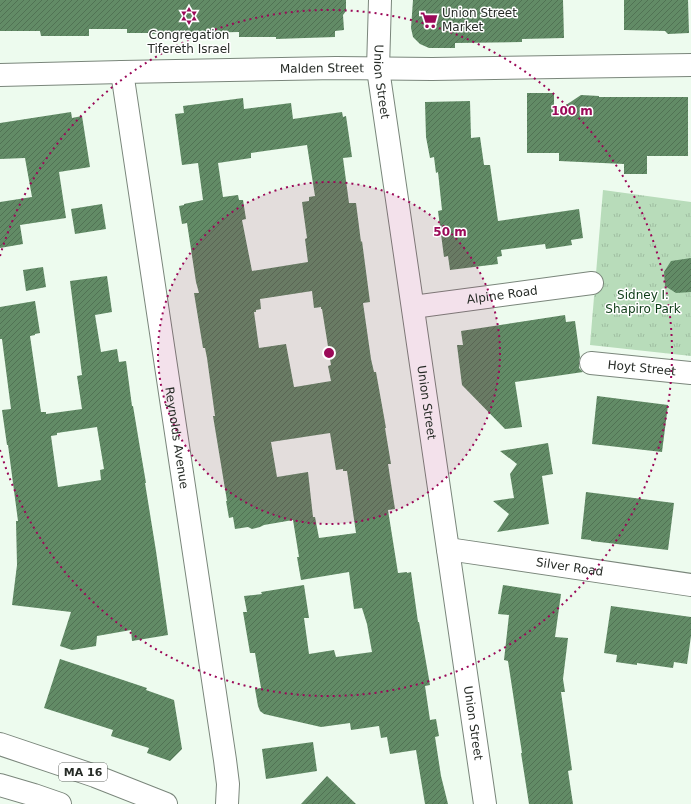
<svg xmlns="http://www.w3.org/2000/svg" width="691" height="804" font-family="'DejaVu Sans',sans-serif">
	<defs>
		<pattern id="park-tufts" width="24" height="20" patternUnits="userSpaceOnUse"><rect width="24" height="20" fill="#b8dcba"/><path d="M3 7l-1-3M5 7V3M7 7l1-3M15 17l-1-3M17 17v-4M19 17l1-3" fill="none" stroke="#9ebda0"/></pattern>
		<pattern id="building-hatch" width="6" height="6" patternUnits="userSpaceOnUse"><rect width="6" height="6" fill="#628b66"/><path d="M-1 1l2-2M0 6l6-6M5 7l2-2" fill="none" stroke="#517254"/></pattern>
	</defs>
	<rect width="100%" height="100%" fill="#edfbee"/>
	<path fill="url(#park-tufts)" d="M 603,190 L 691,202 L 691,356 L 590,345 Z"/>
	<g fill="url(#building-hatch)" fill-rule="evenodd">
		<path d="M 0,0 L 346,0 L 346,11 L 343,15 L 344,30 L 335,31 L 335,37 L 276,39 L 276,37 L 239,37 L 239,32 L 151,34 L 151,33 L 127,33 L 127,29 L 89,29 L 89,36 L 41,36 L 40,31 L 0,31 Z"/>
		<path d="M 413,0 L 563,0 L 564,38 L 522,39 L 522,42 L 455,43 L 455,48 L 429,48 L 420,44 L 413,37 L 411,28 Z"/>
		<path d="M 624,0 L 688,0 L 689,33 L 668,34 L 665,31 L 624,30 Z"/>
		<path d="M 527,93 L 554,93 L 554,113 L 581,95 L 599,96 L 599,97 L 688,97 L 688,156 L 647,156 L 647,174 L 624,174 L 624,164 L 559,161 L 559,153 L 527,153 Z"/>
		<path d="M 243,98 L 244,109 L 291,103 L 293,119 L 342,112 L 343,117 L 346,116 L 352,157 L 343,158 L 349,203 L 356,203 L 361,242 L 362,241 L 370,302 L 363,303 L 371,359 L 374,372 L 376,372 L 386,428 L 385,428 L 391,464 L 388,464 L 395,509 L 388,510 L 398,573 L 407,572 L 407,573 L 411,572 L 418,622 L 419,622 L 430,685 L 425,686 L 430,720 L 436,719 L 439,736 L 435,737 L 441,776 L 448,804 L 425,804 L 416,750 L 390,754 L 387,737 L 381,738 L 379,726 L 351,730 L 350,723 L 321,727 L 264,714 L 260,711 L 258,706 L 255,689 L 261,688 L 255,653 L 250,653 L 243,612 L 247,612 L 244,596 L 262,594 L 261,592 L 304,585 L 309,618 L 304,618 L 309,654 L 334,650 L 336,657 L 372,652 L 367,624 L 362,608 L 354,609 L 349,572 L 301,580 L 297,557 L 299,557 L 293,520 L 264,525 L 260,527 L 252,529 L 248,527 L 235,529 L 233,517 L 229,518 L 226,501 L 227,501 L 213,416 L 215,416 L 207,358 L 205,348 L 203,348 L 194,293 L 199,293 L 196,282 L 187,223 L 182,224 L 179,206 L 184,205 L 184,204 L 203,200 L 198,163 L 182,165 L 175,114 L 184,113 L 183,106 ZM 307,145 L 315,196 L 309,197 L 309,201 L 302,202 L 307,238 L 305,239 L 308,262 L 252,271 L 242,220 L 246,219 L 243,200 L 239,200 L 238,195 L 223,197 L 218,163 L 251,158 L 251,153 ZM 312,291 L 314,308 L 321,307 L 321,309 L 322,309 L 331,365 L 328,366 L 331,381 L 295,387 L 294,387 L 286,344 L 259,348 L 254,312 L 256,312 L 256,310 L 261,309 L 260,299 ZM 330,433 L 336,470 L 343,469 L 343,471 L 347,471 L 356,533 L 319,538 L 315,517 L 313,517 L 308,472 L 277,477 L 271,442 Z"/>
		<path d="M 470,101 L 471,138 L 480,137 L 484,165 L 490,165 L 498,221 L 579,209 L 583,238 L 571,240 L 572,245 L 546,249 L 545,244 L 501,250 L 502,256 L 497,257 L 498,264 L 450,270 L 448,256 L 444,257 L 438,211 L 442,210 L 438,172 L 436,173 L 434,157 L 430,158 L 426,137 L 425,102 Z"/>
		<path d="M 71,112 L 72,118 L 82,116 L 90,167 L 59,172 L 66,218 L 20,225 L 23,244 L 0,248 L 0,202 L 32,197 L 25,158 L 0,159 L 0,123 Z"/>
		<path d="M 102,204 L 106,229 L 75,234 L 71,209 Z"/>
		<path d="M 691,258 L 691,292 L 676,293 L 665,286 L 664,272 L 671,261 Z"/>
		<path d="M 43,267 L 46,287 L 26,291 L 23,270 Z"/>
		<path d="M 107,276 L 112,312 L 95,315 L 101,352 L 117,349 L 119,362 L 126,361 L 132,406 L 133,406 L 140,448 L 146,483 L 145,483 L 156,551 L 168,635 L 132,641 L 131,630 L 97,636 L 96,646 L 72,650 L 60,646 L 71,612 L 12,605 L 17,565 L 16,521 L 18,521 L 8,445 L 7,445 L 2,410 L 11,409 L 2,339 L 0,339 L 0,307 L 35,301 L 40,333 L 35,334 L 35,335 L 30,336 L 41,412 L 46,412 L 46,414 L 82,409 L 77,376 L 82,375 L 70,281 ZM 97,427 L 104,469 L 100,470 L 101,480 L 58,487 L 51,436 L 57,435 L 57,433 Z"/>
		<path d="M 565,315 L 566,322 L 575,321 L 580,357 L 579,362 L 579,368 L 583,372 L 515,382 L 522,427 L 505,429 L 462,385 L 457,345 L 463,345 L 461,331 Z"/>
		<path d="M 597,396 L 668,405 L 662,452 L 592,444 Z"/>
		<path d="M 548,443 L 553,474 L 542,476 L 549,524 L 497,532 L 509,514 L 493,501 L 514,498 L 510,474 L 517,464 L 500,451 Z"/>
		<path d="M 586,492 L 674,503 L 668,550 L 591,541 L 591,540 L 581,539 Z"/>
		<path d="M 503,585 L 561,594 L 555,637 L 568,638 L 563,679 L 565,692 L 561,692 L 572,770 L 568,771 L 573,804 L 529,804 L 521,753 L 522,753 L 508,661 L 504,660 L 509,615 L 498,614 Z"/>
		<path d="M 611,606 L 691,617 L 691,636 L 687,664 L 674,662 L 673,668 L 637,663 L 637,665 L 616,662 L 617,655 L 604,653 Z"/>
		<path d="M 60,659 L 147,688 L 146,690 L 174,700 L 182,749 L 170,761 L 147,753 L 149,748 L 111,736 L 113,730 L 44,708 Z"/>
		<path d="M 313,742 L 317,771 L 266,779 L 262,749 Z"/>
		<path d="M 327,776 L 356,804 L 301,804 Z"/>
	</g>
	<g fill="none" stroke-linecap="round" stroke-linejoin="round">
		<g stroke="#7a867b" stroke-width="24">
			<g id="minor">
				<path id="s1" d="M 380,0 L 378,69 L 485,804"/>
				<path id="s2" d="M 122,72 L 225,760 L 228,784 L 227,804"/>
				<path id="s3" d="M 0,75 L 122,72 L 336,68 L 432,69 L 691,65"/>
				<path id="s4" d="M 413,307 L 592,283"/>
				<path id="s5" d="M 591,363 L 691,373"/>
				<path id="s6" d="M 448,549 L 691,585"/>
			</g>
		</g>
		<g stroke="#7a867b" stroke-width="24">
			<g id="highway">
				<path d="M 0,744 L 95,776 L 166,804"/>
				<path d="M 0,785 L 34,795 L 60,804"/>
			</g>
		</g>
		<use href="#minor" stroke="#fff" stroke-width="22"/>
		<use href="#highway" stroke="#fff" stroke-width="22"/>
	</g>
	<circle cx="329" cy="353" r="171" fill="#9b0958" fill-opacity=".12"/>
	<g fill="none" stroke="#9b0958" stroke-width="2" stroke-dasharray="2 4">
		<circle cx="329" cy="353" r="171"/>
		<path d="M0 256A343 343 0 1 1 0 450"/>
	</g>
	<defs>
		<g id="synagogue-bare" transform="scale(1.38)"><path d="M0-6.5L5.6 3.2H-5.6ZM0 6.5L5.6-3.2H-5.6Z" fill="#9b0958" stroke="#fff" stroke-width="2.5" paint-order="stroke"/></g>
		<g id="supermarket-bare" transform="scale(1.38)"><path d="M-6-5.5h2.5l.6 2H6L4.5 2H-2.5L-4.4-4H-6ZM-1.5 3.2a1.3 1.3 0 1 0 .1 0ZM3 3.2a1.3 1.3 0 1 0 .1 0Z" fill="#9b0958" stroke="#fff" stroke-width="2.5" paint-order="stroke"/></g>
	</defs>
	<g fill-rule="evenodd">
		<use href="#synagogue-bare" x="189" y="16"/>
		<use href="#supermarket-bare" x="429" y="20"/>
	</g>
	<g text-anchor="middle" stroke-width="3" stroke-linejoin="round" paint-order="stroke">
		<rect fill="#fff" stroke="#676b67" stroke-width="1" x="59" y="763" width="48" height="18" rx="3"/>
		<g font-size="11" font-weight="bold" fill="#262b26">
			<text x="83" y="776">MA 16</text>
		</g>
		<g font-size="12" fill="#262b26" stroke="#fff" text-anchor="start">
			<text x="442" y="17">Union Street<tspan x="442" dy="14">Market</tspan></text>
			<text x="189" y="39" text-anchor="middle">Congregation<tspan x="189" dy="14">Tifereth Israel</tspan></text>
		</g>
		<g font-size="12" fill="#262b26" stroke="#fff">
			<text dy="4" stroke="none"><textPath href="#s3" startOffset="322">Malden Street</textPath></text>
			<text dy="4" stroke="none"><textPath href="#s1" startOffset="82">Union Street</textPath></text>
			<text dy="4" stroke="none"><textPath href="#s4" startOffset="90">Alpine Road</textPath></text>
			<text dy="4" stroke="none"><textPath href="#s5" startOffset="51">Hoyt Street</textPath></text>
			<text dy="4" stroke="none"><textPath href="#s1" startOffset="406">Union Street</textPath></text>
			<text dy="4" stroke="none"><textPath href="#s2" startOffset="370">Reynolds Avenue</textPath></text>
			<text dy="4" stroke="none"><textPath href="#s6" startOffset="123">Silver Road</textPath></text>
			<text dy="4" stroke="none"><textPath href="#s1" startOffset="730">Union Street</textPath></text>
		</g>
		<g font-size="12" fill="#0c3b15" stroke="#fff">
			<text x="643" y="299">Sidney I.<tspan x="643" dy="14">Shapiro Park</tspan></text>
		</g>
	</g>
	<circle cx="329" cy="353" r="6" fill="#9b0958" stroke="#fff" stroke-width="2"/>
	<g font-size="12" text-anchor="middle" font-weight="bold" fill="#9b0958" stroke="#fff" stroke-width="3" stroke-linejoin="round" paint-order="stroke">
		<text x="572" y="115">100 m</text>
		<text x="450" y="236">50 m</text>
	</g>
</svg>
